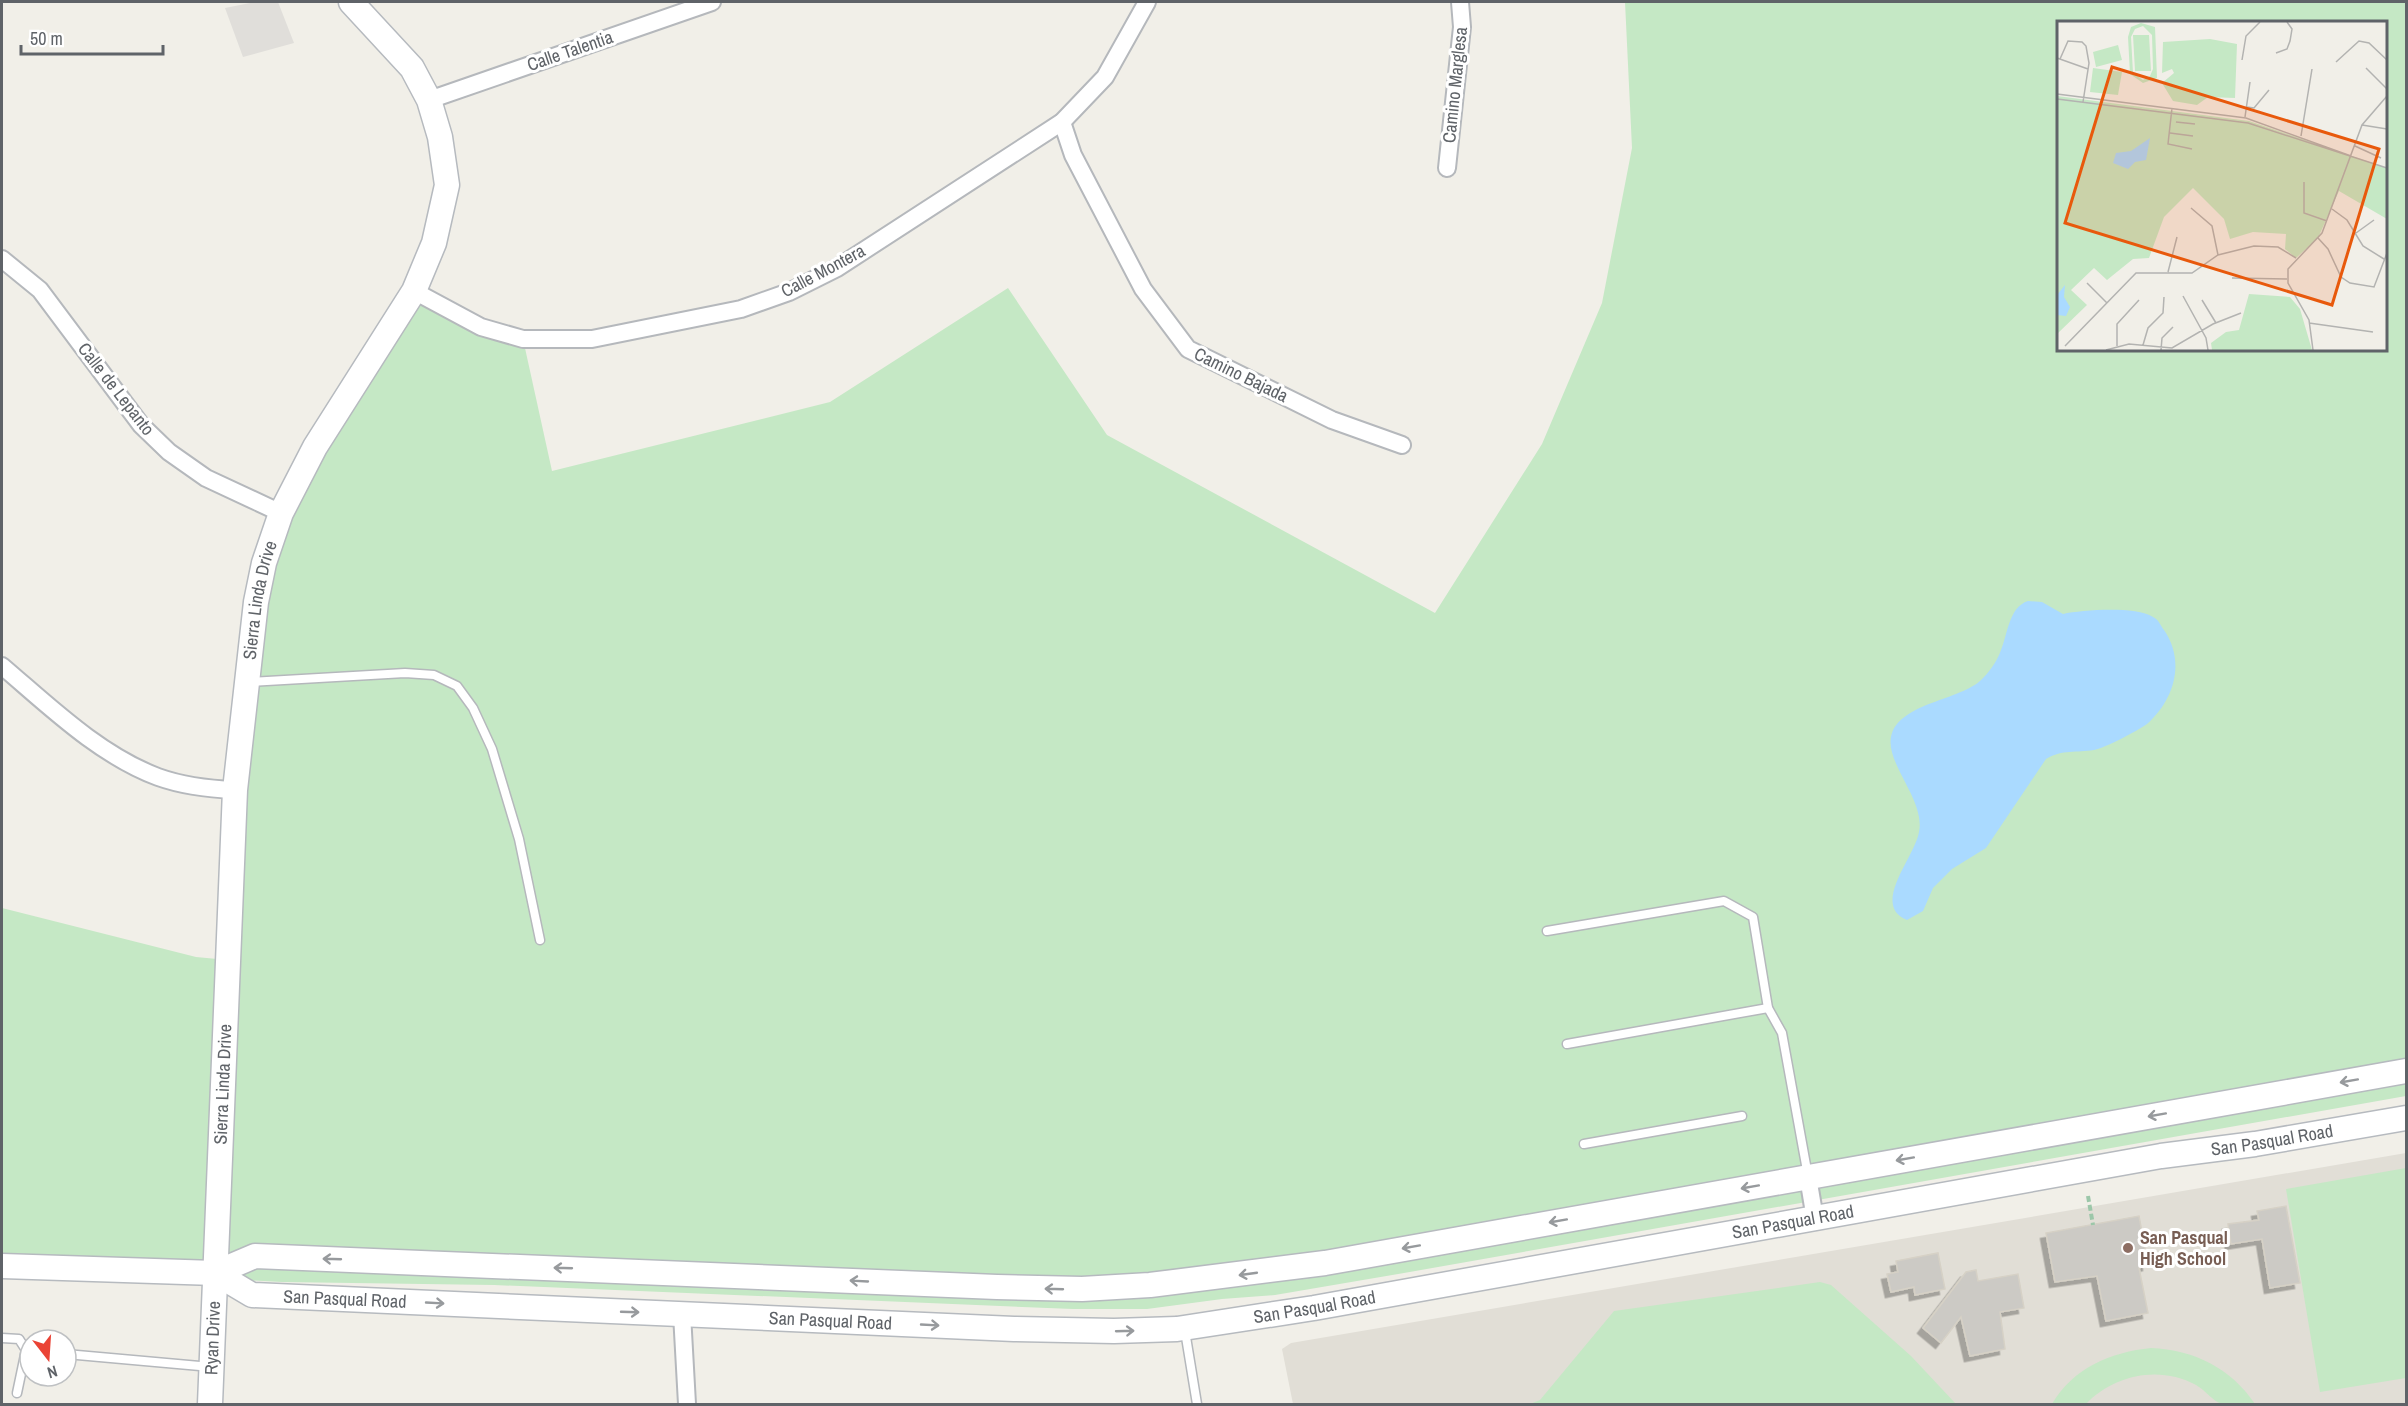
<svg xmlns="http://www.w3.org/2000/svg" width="2408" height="1406" font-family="'Archivo Narrow',sans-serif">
	<defs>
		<filter id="shadow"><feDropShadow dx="-5.5" dy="5.5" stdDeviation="0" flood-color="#0004"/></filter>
	</defs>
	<rect width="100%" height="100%" fill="#f1efe8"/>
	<path fill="#e0deda" d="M 255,2 L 278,2 L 294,43 L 243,57 L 225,8 Z"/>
	<path fill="#e1ded6" d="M 2406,1153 L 2406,1404 L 1293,1404 L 1282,1349 L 1291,1343 Z"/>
	<g fill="#c5e8c5" fill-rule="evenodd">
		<path d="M 1625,2 L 2406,2 L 2406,1096 L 1404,1273 L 1275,1295 L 1222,1299 L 1147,1309 L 1073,1309 L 494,1285 L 282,1282 L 2,1268 L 2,908 L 196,957 L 228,960 L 264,563 L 414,291 L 523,339 L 552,471 L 830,402 L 1008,288 L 1107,435 L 1435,613 L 1542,444 L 1602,303 L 1632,148 ZM 2058,22 L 2386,22 L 2386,350 L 2058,350 Z"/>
		<path d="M 2406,1168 L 2406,1378 L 2320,1392 L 2286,1189 Z"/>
		<path d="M 1820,1282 L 1831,1285 L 1911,1356 L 1956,1404 L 1530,1404 L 1540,1400 L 1614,1311 Z"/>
		<path d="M 2151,1348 C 2194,1350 2231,1368 2255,1404 C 2246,1405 2231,1406 2222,1404 C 2214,1402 2205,1390 2196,1385 C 2159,1365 2114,1375 2086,1404 L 2052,1404 C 2073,1368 2111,1352 2151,1348 Z"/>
	</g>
	<path fill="#aadaff" d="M 2028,601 L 2042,602 L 2063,614 C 2083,610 2135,606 2153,617 C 2159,620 2160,625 2164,630 C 2186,662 2174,700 2147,724 C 2139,730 2103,749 2094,750 C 2076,753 2063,749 2046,759 L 1986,848 L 1952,869 L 1933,888 L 1923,911 L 1907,920 C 1870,905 1915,857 1919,832 C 1926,799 1882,761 1892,733 C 1904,701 1965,700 1984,677 C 1991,670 1998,659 2001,650 C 2008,633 2009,607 2028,601 Z"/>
	<g fill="#cccac5" stroke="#d6d1c6" stroke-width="1.5" filter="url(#shadow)">
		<path d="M 2286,1206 L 2300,1283 L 2270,1288 L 2262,1239 L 2231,1244 L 2228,1224 L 2259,1220 L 2257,1211 Z"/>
		<path d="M 2139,1216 L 2148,1265 L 2139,1268 L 2148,1313 L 2106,1321 L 2097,1276 L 2055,1282 L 2046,1233 Z"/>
		<path d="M 1938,1253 L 1945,1289 L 1915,1295 L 1914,1287 L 1891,1292 L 1887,1274 L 1898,1272 L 1896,1261 Z"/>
		<path d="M 1976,1270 L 1978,1281 L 2018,1274 L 2024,1308 L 2000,1312 L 2005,1349 L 1970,1356 L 1961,1317 L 1941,1343 L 1923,1328 L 1966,1272 Z"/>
	</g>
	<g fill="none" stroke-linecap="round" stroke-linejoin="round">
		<g stroke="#b5b8bc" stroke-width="11">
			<g id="lane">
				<path d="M 250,682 L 405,673 L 434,675 L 457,686 L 473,708 L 492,749 L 519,839 L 540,940"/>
				<path d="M 1547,931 L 1724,901 L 1753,917 L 1768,1008 L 1782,1033 L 1808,1176"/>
				<path d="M 1567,1044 L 1768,1008"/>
				<path d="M 1584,1144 L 1742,1116"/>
				<path d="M 1185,1331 L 1197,1404"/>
				<path d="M 2,1338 L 19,1339 L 26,1350 L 30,1351"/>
				<path d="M 66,1354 L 211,1367"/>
				<path d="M 17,1393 L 26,1350"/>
			</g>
		</g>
		<g stroke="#b5b8bc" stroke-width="20">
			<g id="street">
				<path d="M 429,100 L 712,2"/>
				<path d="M 1062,122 L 1073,155 L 1143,289 L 1188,349 L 1332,420 L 1402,445"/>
				<path d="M 1447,168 L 1462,27 L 1460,2"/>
				<path d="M 2,259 L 40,290 L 141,425 L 169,452 L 206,478 L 281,513"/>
				<path d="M 414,291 L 481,327 L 523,339 L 592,339 L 741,309 L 789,292 L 837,268 L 1062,122 L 1105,77 L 1147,2"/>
				<path d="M 2,666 C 49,706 99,755 158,777 C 183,786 209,789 235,790"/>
				<path d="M 1808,1177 L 1815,1219"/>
				<path d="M 682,1314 L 687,1404"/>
			</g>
		</g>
		<g stroke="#b6babf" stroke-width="27">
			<g id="secondary">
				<path d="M 2,1266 L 215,1273 L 255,1256 L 997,1287 L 1082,1289 L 1150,1285 L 1325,1263 L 2406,1071"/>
				<path id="s1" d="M 215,1273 L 252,1295 L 1014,1329 L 1114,1331 L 1177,1329 L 1314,1308 L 2161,1156 L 2255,1144 L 2406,1118"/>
				<path id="s2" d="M 210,1404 L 235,790 L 256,602 L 264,563 L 281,513 L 315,447 L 414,291 L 434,243 L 447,185 L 440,137 L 429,100 L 412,68 L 351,2"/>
			</g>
		</g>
		<path stroke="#9cc7a9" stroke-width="4" stroke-dasharray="6 3" stroke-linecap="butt" d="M 2088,1196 L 2093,1225"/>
		<use href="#lane" stroke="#fff" stroke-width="8"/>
		<use href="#street" stroke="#fff" stroke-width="16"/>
		<use href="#secondary" stroke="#fff" stroke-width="24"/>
	</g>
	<defs><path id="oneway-shaft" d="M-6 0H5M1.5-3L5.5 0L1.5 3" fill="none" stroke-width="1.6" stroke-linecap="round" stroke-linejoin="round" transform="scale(1.5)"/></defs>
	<g stroke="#979a9d">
		<use href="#oneway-shaft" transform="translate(2349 1081) rotate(170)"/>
		<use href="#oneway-shaft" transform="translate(2157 1115) rotate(170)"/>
		<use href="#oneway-shaft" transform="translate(1905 1159) rotate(170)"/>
		<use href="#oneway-shaft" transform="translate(1750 1187) rotate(170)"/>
		<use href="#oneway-shaft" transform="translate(1558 1221) rotate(170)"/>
		<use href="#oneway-shaft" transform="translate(1411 1247) rotate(170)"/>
		<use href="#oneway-shaft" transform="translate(332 1259) rotate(-178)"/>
		<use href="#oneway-shaft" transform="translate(563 1268) rotate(-178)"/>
		<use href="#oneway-shaft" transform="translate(1248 1274) rotate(172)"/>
		<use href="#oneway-shaft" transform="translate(859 1281) rotate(-177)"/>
		<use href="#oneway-shaft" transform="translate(1054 1289) rotate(-178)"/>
		<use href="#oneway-shaft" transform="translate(435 1303) rotate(3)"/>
		<use href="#oneway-shaft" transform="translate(630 1312) rotate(2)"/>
		<use href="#oneway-shaft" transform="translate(930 1325) rotate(3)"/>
		<use href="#oneway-shaft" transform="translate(1125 1331) rotate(-2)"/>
	</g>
	<circle fill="#8d6e63" stroke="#fff" stroke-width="2" cx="2128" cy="1248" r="6"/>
	<g text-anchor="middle" stroke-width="6" stroke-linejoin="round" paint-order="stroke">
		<g font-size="18" fill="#5f6368" stroke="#fff">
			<text transform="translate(570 51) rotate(-19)" y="6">Calle Talentia</text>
			<text transform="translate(1455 85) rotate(-84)" y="6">Camino Marglesa</text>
			<text transform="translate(823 271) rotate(-28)" y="6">Calle Montera</text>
			<text transform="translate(1241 375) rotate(26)" y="6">Camino Bajada</text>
			<text transform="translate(116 389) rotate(52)" y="6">Calle de Lepanto</text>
			<text dy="6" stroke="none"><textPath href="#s2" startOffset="806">Sierra Linda Drive</textPath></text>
			<text dy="6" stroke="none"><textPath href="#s2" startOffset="320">Sierra Linda Drive</textPath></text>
			<text dy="6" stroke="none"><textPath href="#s1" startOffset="2080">San Pasqual Road</textPath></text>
			<text dy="6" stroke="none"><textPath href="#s1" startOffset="1594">San Pasqual Road</textPath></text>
			<text dy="6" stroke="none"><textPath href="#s1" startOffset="136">San Pasqual Road</textPath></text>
			<text dy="6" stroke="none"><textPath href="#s1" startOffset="1108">San Pasqual Road</textPath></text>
			<text dy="6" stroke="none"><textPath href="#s1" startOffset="622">San Pasqual Road</textPath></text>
			<text dy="6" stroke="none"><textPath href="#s2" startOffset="66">Ryan Drive</textPath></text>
		</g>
		<g font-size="18" font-weight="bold" fill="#785e54" stroke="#fff" text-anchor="start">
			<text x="2140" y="1244">San Pasqual<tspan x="2140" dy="21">High School</tspan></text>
		</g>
	</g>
	<g transform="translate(2057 21)">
		<rect width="330" height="330" fill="#f1efe8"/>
		<path d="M 84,2 L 98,6 L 100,57 L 86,62 L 73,53 L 71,16 L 74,6 ZM 86,5 L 95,14 L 96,48 L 93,55 L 86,59 L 76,52 L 74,16 L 78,8 ZM 76,14 L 92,14 L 94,50 L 78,50 ZM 153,18 L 180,23 L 178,77 L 151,76 L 140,84 L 116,80 L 105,62 L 117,52 L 115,48 L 105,52 L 106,21 ZM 61,24 L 65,39 L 39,46 L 36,31 ZM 36,47 L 65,51 L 61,74 L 33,71 ZM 0,75 L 192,100 L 330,147 L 330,198 L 282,170 L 261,217 L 239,237 L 228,228 L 229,213 L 196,211 L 173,218 L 167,198 L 136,167 L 107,196 L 92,237 L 76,238 L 50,259 L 37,247 L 14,269 L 30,284 L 0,313 ZM 192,273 L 233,276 L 243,288 L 255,329 L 155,329 L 154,322 L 169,311 L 182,309 Z" fill="#c5e8c5" fill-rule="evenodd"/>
		<path d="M 93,117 L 89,139 L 78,141 L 71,148 L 56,142 L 59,132 L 74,130 ZM 8,264 L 7,276 L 13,286 L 9,295 L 0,294 L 0,274 Z" fill="#aadaff"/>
		<path fill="none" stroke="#b3b3b1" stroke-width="1.5" d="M 219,32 L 230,28 L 233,20 L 235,8 L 230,1M 0,37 L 31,48M 3,38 L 11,20 L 25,21 L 29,25 L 32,42 L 26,81M 185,39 L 189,15 L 203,1M 279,41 L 302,20 L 312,22 L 330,39M 309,47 L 330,68M 0,73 L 189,97 L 294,135M 0,78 L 191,102 L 330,147M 190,86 L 197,87 L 212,69M 115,87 L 111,123 L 135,128M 188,96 L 193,61M 119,101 L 138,103M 305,104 L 330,108M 113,112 L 136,115M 244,115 L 255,48M 298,125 L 324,137M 247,161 L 247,192 L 270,200M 134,187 L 155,205 L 161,234M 275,188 L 290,199 L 306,225 L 327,238M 299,212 L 317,199M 261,217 L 271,228 L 284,256 L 293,262 L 317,266 L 330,232M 111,251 L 120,216M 175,257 L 230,258M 30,262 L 50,282M 126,275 L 149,317 L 151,329M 145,279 L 159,302M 252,302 L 316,311M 86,324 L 91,307 L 106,292 L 107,276M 8,325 L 79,252 L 135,252 L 161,234 L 197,225 L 221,226 L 239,237M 60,325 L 60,303 L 82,279M 49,329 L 72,323 L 115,327 L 156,303 L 184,292M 104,329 L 105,317 L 116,306M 256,329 L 252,299 L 231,262 L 231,248 L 265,212 L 305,104 L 330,75"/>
		<path fill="#e8590c" fill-opacity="0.15" stroke="#e8590c" stroke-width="3" d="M 55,46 L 322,128 L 275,284 L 8,202 Z"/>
		<rect width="330" height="330" fill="none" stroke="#5f6368" stroke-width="3"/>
	</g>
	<rect width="2408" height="1406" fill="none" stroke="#5f6368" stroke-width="6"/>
	<g transform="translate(48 1358) rotate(163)"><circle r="28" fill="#ffffff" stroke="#bfc1c3" stroke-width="1.5"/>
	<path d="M0-4.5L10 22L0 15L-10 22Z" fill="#ea4335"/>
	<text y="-9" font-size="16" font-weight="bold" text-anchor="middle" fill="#5f6368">N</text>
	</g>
	<path d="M21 45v9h142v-9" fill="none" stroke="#5f6368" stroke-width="3"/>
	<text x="30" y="45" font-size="18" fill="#5f6368" stroke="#ffffff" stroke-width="4.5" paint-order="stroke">50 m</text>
</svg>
